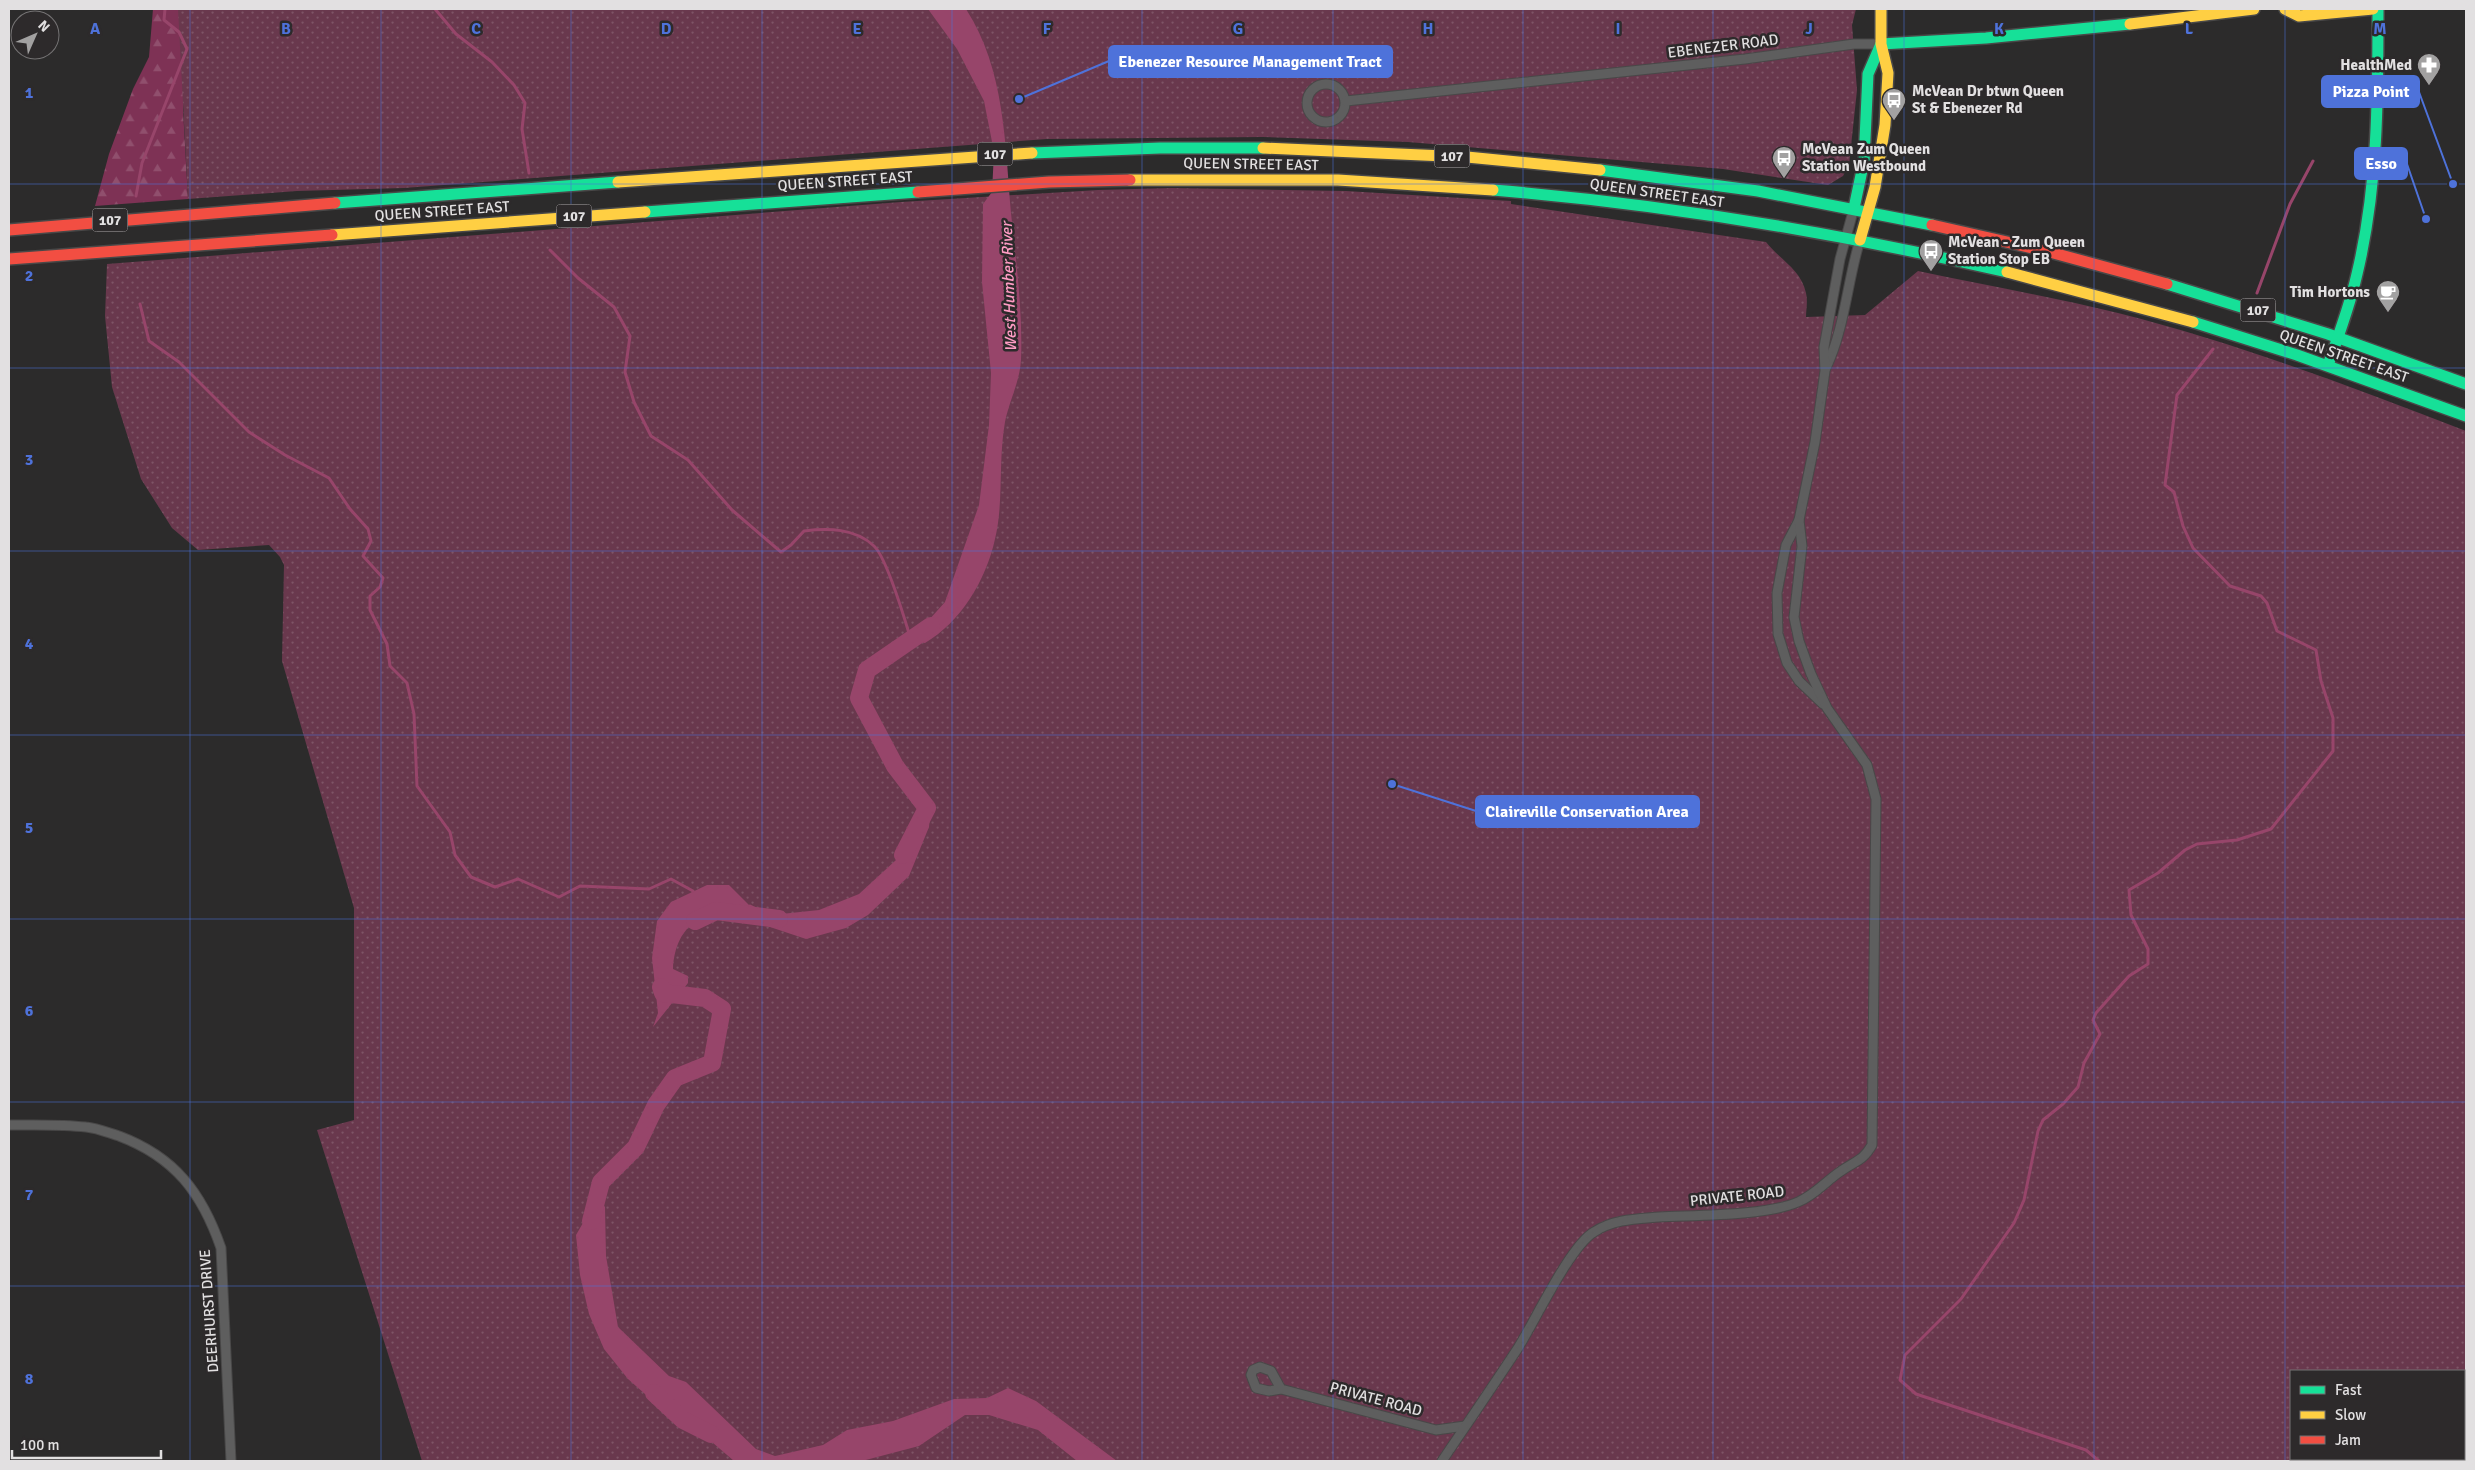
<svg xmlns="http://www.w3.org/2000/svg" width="2475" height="1470" font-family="Signika,sans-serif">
	<defs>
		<pattern id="forest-firs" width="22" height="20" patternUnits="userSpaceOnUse" patternTransform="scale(1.25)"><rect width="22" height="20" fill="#7e3255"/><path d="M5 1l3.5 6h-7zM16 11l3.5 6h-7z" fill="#904f6d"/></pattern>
		<pattern id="park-dots" width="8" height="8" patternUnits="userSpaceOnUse" patternTransform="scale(1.25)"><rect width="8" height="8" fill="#69384d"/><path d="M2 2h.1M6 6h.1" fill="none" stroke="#7e5466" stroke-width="1.8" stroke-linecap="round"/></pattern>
	</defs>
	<rect width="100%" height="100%" fill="#2c2b2b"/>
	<path fill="url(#forest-firs)" d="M 153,9 L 189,9 L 183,109 L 188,199 L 95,206 L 109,154 L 133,89 L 149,57 Z"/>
	<g fill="url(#park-dots)" fill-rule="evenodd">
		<path d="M 178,9 L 1856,9 L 1852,25 L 1857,90 L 1849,165 L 1843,176 L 1828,185 L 1723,169 L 1408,142 L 1263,137 L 1047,139 L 404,188 L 297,191 L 188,199 Z"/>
		<path d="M 1172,188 L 1346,191 L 1511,201 L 1511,204 L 1766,242 C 1780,260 1801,269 1806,293 C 1808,301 1806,310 1806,317 L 1865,315 L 1918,271 C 1984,285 2052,297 2118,313 C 2237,343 2352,387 2466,431 L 2466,1461 L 422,1461 L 317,1130 L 354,1120 L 354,908 L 282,661 L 284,565 L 280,557 L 269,545 L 198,550 L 172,528 L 141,479 L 112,387 L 105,316 L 107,264 L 901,202 L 1098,190 ZM 2291,1371 L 2464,1371 L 2464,1459 L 2291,1459 Z"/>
	</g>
	<g fill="#97456a">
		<path d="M 928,9 L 966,9 C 1005,69 1005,144 1011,213 C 1016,262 1023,311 1021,360 C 1020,381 1009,402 1005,422 C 998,461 1004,502 995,539 C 986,580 961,622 925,643 L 911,640 L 945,602 L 979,505 L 989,425 L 991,373 L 982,282 L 983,204 L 992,192 L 994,152 L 984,101 L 957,49 Z"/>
		<path d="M 926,799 L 931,805 L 929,827 L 909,876 L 868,915 L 846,928 L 806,939 L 767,926 L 754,915 L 756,909 L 781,914 L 819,910 L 859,894 L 896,860 L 914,834 Z"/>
		<path d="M 707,885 L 729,885 L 750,906 C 707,911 676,920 673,969 L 688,976 L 688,983 L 653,1027 L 658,1013 L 652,958 L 657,921 L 671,902 Z"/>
		<path d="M 598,1197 L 605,1207 L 606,1256 L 618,1327 L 669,1376 L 686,1382 L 756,1449 L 775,1456 L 823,1445 L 847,1430 L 893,1421 L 954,1399 L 987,1398 L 1008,1388 L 1036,1401 L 1117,1461 L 1077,1461 L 1038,1430 L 989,1415 L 965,1415 L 919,1446 L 862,1461 L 734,1461 L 677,1412 L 645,1394 L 628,1379 L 604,1349 L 589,1314 L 580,1275 L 576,1235 Z"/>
	</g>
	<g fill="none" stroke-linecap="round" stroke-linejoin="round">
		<g stroke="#97456a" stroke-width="3">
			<path d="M 435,9 L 456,34 L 492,62 L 514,85 L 525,103 L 522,129 L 529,173"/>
			<path d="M 136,196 L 142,163 L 187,49 L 179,32 L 164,20 L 165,9"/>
			<path d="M 550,250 L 578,278 L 614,307 L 630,336 L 625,372 L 634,402 L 651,436 L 688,460 L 732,510 L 781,552 L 791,545 L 804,531 C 828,528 855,528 874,546 C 887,558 905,620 911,640"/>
			<path d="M 2257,293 L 2290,204 L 2313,161"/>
			<path d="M 140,304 L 149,341 L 179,362 L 249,432 L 285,455 L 329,478 L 350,509 L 368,529 L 371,541 L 363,556 L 383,578 L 380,587 L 370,596 L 370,610 L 387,644 L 390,666 L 407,683 L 414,714 L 417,786 L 450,832 L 455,855 L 471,877 L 495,887 L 518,879 L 559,897 L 580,886 L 649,889 L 671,879 L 693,891"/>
			<path d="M 750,906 L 756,909"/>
			<path d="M 2099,1461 L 2086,1450 L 1916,1394 L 1900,1380 L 1905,1355 L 1961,1299 L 2014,1223 L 2024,1200 L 2038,1131 L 2043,1120 L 2063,1104 L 2078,1087 L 2084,1063 L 2100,1034 L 2093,1020 L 2096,1013 L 2129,976 L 2148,964 L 2148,949 L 2131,915 L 2129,890 L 2158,873 L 2185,850 L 2197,844 L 2237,840 L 2271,829 L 2333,751 L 2333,718 L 2321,681 L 2316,650 L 2277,631 L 2267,603 L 2261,596 L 2230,586 L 2193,548 L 2183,526 L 2174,492 L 2165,485 L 2177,395 L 2213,349"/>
		</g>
		<g stroke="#97456a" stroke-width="18">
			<path d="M 903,855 L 927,808 L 895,766 L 859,698 L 867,670 L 931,626"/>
			<path d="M 695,921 L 716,911 L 779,919"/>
			<path d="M 591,1221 L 601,1182 L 636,1147 L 656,1105 L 675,1078 L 712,1063 L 722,1009 L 705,998 L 663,993 L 661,987"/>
			<path d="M 654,1393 L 683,1420 L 711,1434"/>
		</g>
		<g stroke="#494848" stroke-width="11">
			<g id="street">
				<circle cx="1326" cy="103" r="19"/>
				<path d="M 1346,101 L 1745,59 L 1854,44 L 1881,44"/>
				<path d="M 1826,368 C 1845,328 1847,282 1860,240"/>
				<path d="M 1823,704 L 1799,681 L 1787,663 L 1778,634 L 1777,593 L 1786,545 L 1799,520 L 1815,442 L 1825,371 L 1824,347 L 1840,259 L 1854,208"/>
				<path d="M 9,1125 C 34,1125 60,1124 86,1127 C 97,1128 109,1133 119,1136 C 175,1157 202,1193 221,1248 L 231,1461"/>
				<path d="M 1281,1389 L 1269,1391 L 1256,1388 L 1251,1375 L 1253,1370 L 1260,1367 L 1271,1371 L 1281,1389 L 1436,1430 L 1465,1426"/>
				<path d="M 1442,1461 C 1467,1424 1493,1386 1518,1348 C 1535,1321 1570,1246 1594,1232 C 1614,1219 1637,1219 1659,1217 C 1696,1215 1766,1216 1798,1202 C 1815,1195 1826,1181 1841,1171 C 1855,1161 1863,1161 1872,1145 L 1876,799 L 1867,765 L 1827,708 L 1811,674 L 1799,641 L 1794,617 L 1802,546 L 1799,520"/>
			</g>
		</g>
		<g stroke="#494848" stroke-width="14">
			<g id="fast">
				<path d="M 1881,44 L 1986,38 L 2130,24"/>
				<path d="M 1032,153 L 1160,148 L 1263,148"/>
				<path d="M 1600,170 L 1758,191 L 1932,225"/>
				<path d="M 1493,190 C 1666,204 1838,233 2007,272"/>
				<path d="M 335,203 L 618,182"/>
				<path d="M 1854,208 L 1864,161 L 1868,74 L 1881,44"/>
				<path d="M 645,212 L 918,192"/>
				<path d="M 2167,284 L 2328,334 L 2466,384"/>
				<path d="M 2193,322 L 2297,355 L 2466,416"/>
				<path d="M 2328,365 C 2339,335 2350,305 2357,274 C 2378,187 2378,98 2378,9"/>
			</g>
		</g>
		<g stroke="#494848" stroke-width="14">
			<g id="slow">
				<path d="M 2285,9 L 2299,16 L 2373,9"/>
				<path d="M 2130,24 L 2254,9"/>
				<path d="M 1263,148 L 1467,157 L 1600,170"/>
				<path d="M 1130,180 L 1338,180 L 1493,190"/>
				<path d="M 618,182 L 1032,153"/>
				<path d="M 332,235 L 645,212"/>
				<path d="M 1860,240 L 1875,187 L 1885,125 L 1888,73 L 1881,44 L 1881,9"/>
				<path d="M 2007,272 L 2193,322"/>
			</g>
		</g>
		<g stroke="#494848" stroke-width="14">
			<g id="jam">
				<path d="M 918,192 L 1049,182 L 1130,180"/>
				<path d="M 1932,225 L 2046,251 L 2167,284"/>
				<path d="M 9,230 L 335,203"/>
				<path d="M 9,259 L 332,235"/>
			</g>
		</g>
		<use href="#street" stroke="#5e5e5e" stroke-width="9"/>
		<use href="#fast" stroke="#16e098" stroke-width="11"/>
		<use href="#slow" stroke="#ffcf43" stroke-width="11"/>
		<use href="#jam" stroke="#f24e42" stroke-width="11"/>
	</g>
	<path fill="none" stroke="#4e72da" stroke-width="1" stroke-opacity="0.55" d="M 190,9 L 190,1461M 381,9 L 381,1461M 571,9 L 571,1461M 762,9 L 762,1461M 952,9 L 952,1461M 1142,9 L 1142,1461M 1333,9 L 1333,1461M 1523,9 L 1523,1461M 1713,9 L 1713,1461M 1904,9 L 1904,1461M 2094,9 L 2094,1461M 2285,9 L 2285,1461M 9,184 L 2466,184M 9,368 L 2466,368M 9,551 L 2466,551M 9,735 L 2466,735M 9,919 L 2466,919M 9,1102 L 2466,1102M 9,1286 L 2466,1286"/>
	<defs>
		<g id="pharmacy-pin" transform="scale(1.25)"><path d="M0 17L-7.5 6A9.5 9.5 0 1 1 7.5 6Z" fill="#a2a1a1" stroke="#2d2a2b"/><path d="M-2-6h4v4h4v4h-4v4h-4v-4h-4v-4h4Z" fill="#fff"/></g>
		<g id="bus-pin" transform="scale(1.25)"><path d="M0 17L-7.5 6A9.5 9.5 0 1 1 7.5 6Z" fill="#a2a1a1" stroke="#2d2a2b"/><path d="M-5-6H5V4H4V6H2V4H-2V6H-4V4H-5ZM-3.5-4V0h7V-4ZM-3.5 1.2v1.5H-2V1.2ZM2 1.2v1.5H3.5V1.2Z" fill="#fff"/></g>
		<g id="cafe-pin" transform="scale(1.25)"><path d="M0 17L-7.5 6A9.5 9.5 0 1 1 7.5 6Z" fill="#a2a1a1" stroke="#2d2a2b"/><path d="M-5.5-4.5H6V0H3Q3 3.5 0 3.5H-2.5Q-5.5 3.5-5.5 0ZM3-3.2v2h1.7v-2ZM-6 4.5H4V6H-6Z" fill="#fff"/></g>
	</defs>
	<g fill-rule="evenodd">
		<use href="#pharmacy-pin" x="2429" y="65"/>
		<use href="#bus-pin" x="1894" y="100"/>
		<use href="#bus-pin" x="1784" y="158"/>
		<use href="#bus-pin" x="1931" y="251"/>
		<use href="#cafe-pin" x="2388" y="292"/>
	</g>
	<g text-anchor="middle" stroke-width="5" stroke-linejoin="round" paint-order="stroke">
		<g fill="#2d2a2b" stroke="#aca9aa" stroke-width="1">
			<rect x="977.5" y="142.5" width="35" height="23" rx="4"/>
			<rect x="1434.5" y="144.5" width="35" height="23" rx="4"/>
			<rect x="556.5" y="204.5" width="35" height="23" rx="4"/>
			<rect x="92.5" y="208.5" width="35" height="23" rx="4"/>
			<rect x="2240.5" y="298.5" width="35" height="23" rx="4"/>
		</g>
		<g font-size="14" font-weight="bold" fill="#e2e0e1">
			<text x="995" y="159">107</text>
			<text x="1452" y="161">107</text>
			<text x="574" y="221">107</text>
			<text x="110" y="225">107</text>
			<text x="2258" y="315">107</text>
		</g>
		<g font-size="15" fill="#e2e0e1" stroke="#2d2a2b">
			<text transform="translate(1723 46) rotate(-7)" y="5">EBENEZER ROAD</text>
			<text transform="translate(1251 164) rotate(1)" y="5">QUEEN STREET EAST</text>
			<text transform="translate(845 181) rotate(-4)" y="5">QUEEN STREET EAST</text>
			<text transform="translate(1657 193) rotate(8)" y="5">QUEEN STREET EAST</text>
			<text transform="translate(442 211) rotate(-4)" y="5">QUEEN STREET EAST</text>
			<text transform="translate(2344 356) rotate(19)" y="5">QUEEN STREET EAST</text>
			<text transform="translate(1737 1196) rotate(-6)" y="5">PRIVATE ROAD</text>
			<text transform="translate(209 1311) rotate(-94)" y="5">DEERHURST DRIVE</text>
			<text transform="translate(1376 1399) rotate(15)" y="5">PRIVATE ROAD</text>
		</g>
		<g font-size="15" font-weight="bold" fill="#e2e0e1" stroke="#2d2a2b" text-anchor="start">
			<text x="2412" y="70" text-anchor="end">HealthMed</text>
			<text x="1912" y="96">McVean Dr btwn Queen<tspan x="1912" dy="17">St &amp; Ebenezer Rd</tspan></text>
			<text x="1802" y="154">McVean Zum Queen<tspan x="1802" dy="17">Station Westbound</tspan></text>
			<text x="1948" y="247">McVean - Zum Queen<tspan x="1948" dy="17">Station Stop EB</tspan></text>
			<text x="2370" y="297" text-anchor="end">Tim Hortons</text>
		</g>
		<g font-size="16" font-style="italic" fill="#ff9cc4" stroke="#2d2a2b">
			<text transform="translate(1008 287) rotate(-92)" y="6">West Humber River</text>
		</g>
	</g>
	<g font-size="16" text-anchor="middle" font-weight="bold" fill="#4e72da" stroke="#2d2a2b" stroke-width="5" stroke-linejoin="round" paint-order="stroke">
		<text x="95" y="34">A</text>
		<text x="286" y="34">B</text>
		<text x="476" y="34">C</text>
		<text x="666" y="34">D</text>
		<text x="857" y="34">E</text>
		<text x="1047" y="34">F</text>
		<text x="1238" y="34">G</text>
		<text x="1428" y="34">H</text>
		<text x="1618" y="34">I</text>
		<text x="1809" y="34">J</text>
		<text x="1999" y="34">K</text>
		<text x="2189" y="34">L</text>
		<text x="2380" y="34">M</text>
		<text x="29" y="98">1</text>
		<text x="29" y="281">2</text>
		<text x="29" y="465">3</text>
		<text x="29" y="649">4</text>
		<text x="29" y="833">5</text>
		<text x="29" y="1016">6</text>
		<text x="29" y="1200">7</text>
		<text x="29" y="1384">8</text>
	</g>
	<path fill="none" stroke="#4e72da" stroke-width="2" d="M1019 99L1109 61M2453 184L2419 92M2426 219L2407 164M1392 784L1476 811"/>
	<g fill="#4e72da" stroke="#2d2a2b" stroke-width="2">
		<circle cx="1019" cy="99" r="5"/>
		<circle cx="2453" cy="184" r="5"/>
		<circle cx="2426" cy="219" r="5"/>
		<circle cx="1392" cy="784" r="5"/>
	</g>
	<g fill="#4e72da" stroke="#4e72da" stroke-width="2">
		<rect x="1109" y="46" width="283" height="31" rx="5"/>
		<rect x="2322" y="76" width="97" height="31" rx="5"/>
		<rect x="2355" y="148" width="52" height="31" rx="5"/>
		<rect x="1476" y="796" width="223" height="31" rx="5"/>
	</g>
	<g font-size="16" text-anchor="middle" font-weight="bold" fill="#fff">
		<text x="1250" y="67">Ebenezer Resource Management Tract</text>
		<text x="2371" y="97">Pizza Point</text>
		<text x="2381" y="169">Esso</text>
		<text x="1587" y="817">Claireville Conservation Area</text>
	</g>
	<rect width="2475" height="1470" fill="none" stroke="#e2e0e1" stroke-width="20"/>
	<rect x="2290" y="1370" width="175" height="90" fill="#2d2a2b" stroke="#757374"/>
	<rect x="2300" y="1386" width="25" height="8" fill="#16e098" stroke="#757374"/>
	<text x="2335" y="1395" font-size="15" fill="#e2e0e1">Fast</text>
	<rect x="2300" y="1411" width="25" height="8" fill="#ffcf43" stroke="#757374"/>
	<text x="2335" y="1420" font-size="15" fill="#e2e0e1">Slow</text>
	<rect x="2300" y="1436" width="25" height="8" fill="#f24e42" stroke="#757374"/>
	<text x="2335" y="1445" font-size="15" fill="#e2e0e1">Jam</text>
	<g transform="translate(35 35) rotate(45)"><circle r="24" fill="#2d2a2b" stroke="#757374"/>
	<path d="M0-4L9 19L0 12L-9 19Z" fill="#a2a1a1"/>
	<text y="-8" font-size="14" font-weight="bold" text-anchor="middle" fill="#e2e0e1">N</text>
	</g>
	<path d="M12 1450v8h149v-8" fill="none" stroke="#e2e0e1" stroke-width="2.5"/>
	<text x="20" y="1450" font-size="15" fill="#e2e0e1" stroke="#2d2a2b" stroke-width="4" paint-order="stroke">100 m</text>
</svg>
